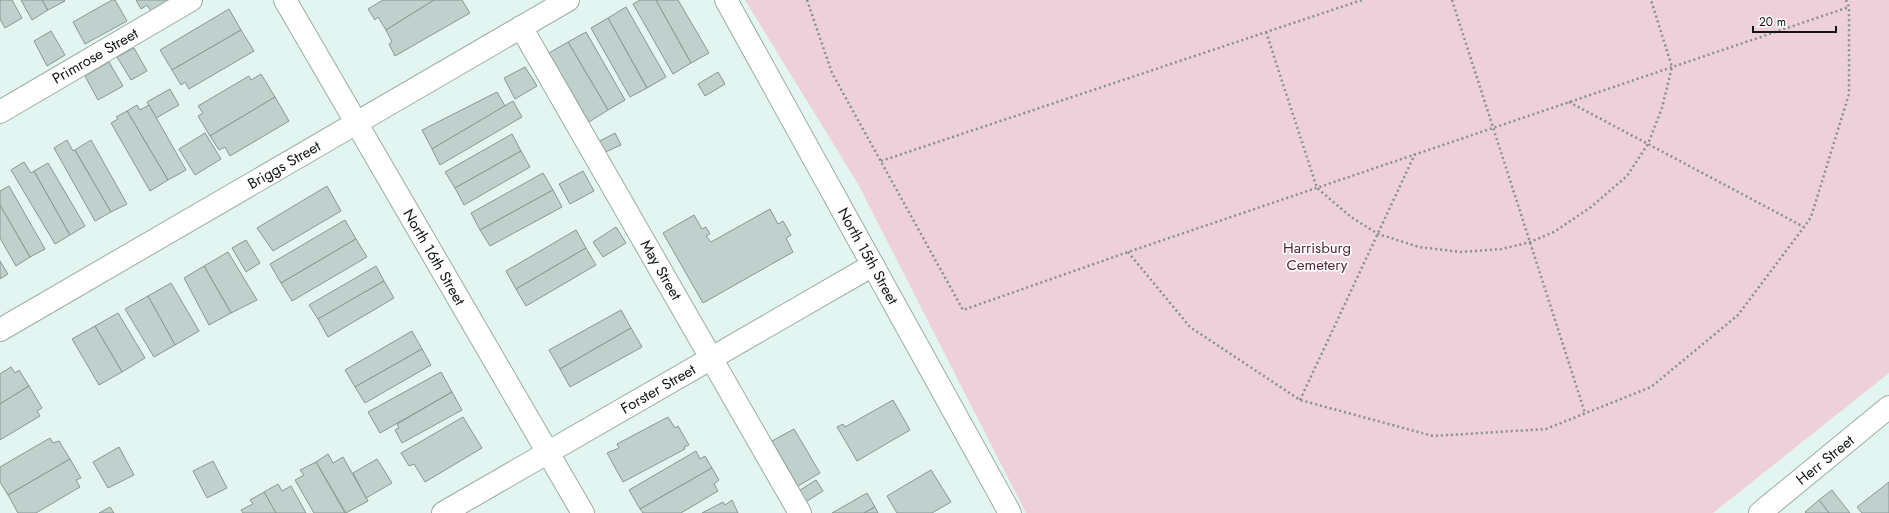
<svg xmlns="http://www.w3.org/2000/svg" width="1889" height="513" font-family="Jost,sans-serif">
	<rect width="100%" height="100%" fill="#e3f5f1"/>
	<path fill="#edd0da" d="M 745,0 L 1889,0 L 1889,373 L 1713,513 L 1026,513 L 858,184 Z"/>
	<g fill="#c0d1cd" stroke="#879793">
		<path d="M 0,0 L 12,0 L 22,18 L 5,28 L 0,19 Z"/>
		<path d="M 21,0 L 42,0 L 48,10 L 32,20 Z"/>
		<path d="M 42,0 L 64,0 L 65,1 L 48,10 Z"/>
		<path d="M 112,0 L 115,0 L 127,21 L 85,44 L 73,22 Z"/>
		<path d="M 136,0 L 170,0 L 151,11 L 147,5 L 141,9 Z"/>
		<path d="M 383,0 L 434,0 L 386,30 L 378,17 L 375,20 L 368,9 Z"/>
		<path d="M 434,0 L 462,0 L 470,13 L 395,56 L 389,44 L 392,42 L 386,30 Z"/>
		<path d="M 640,0 L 656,0 L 691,63 L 673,74 L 633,4 Z"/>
		<path d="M 656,0 L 678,0 L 709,53 L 691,63 Z"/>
		<path d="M 626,7 L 666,77 L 647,88 L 608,18 Z"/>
		<path d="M 229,9 L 241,30 L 172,70 L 160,50 Z"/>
		<path d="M 608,18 L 647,88 L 630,97 L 591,28 Z"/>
		<path d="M 241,30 L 254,51 L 189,89 L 185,82 L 181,85 L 172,70 Z"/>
		<path d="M 51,31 L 65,55 L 47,66 L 34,41 Z"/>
		<path d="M 586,32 L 625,100 L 608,110 L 568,42 Z"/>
		<path d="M 568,42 L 608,110 L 589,122 L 549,53 Z"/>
		<path d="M 134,48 L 147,71 L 131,80 L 117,57 Z"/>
		<path d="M 109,62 L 123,86 L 98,100 L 85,76 Z"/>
		<path d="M 525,67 L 537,86 L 515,99 L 504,78 Z"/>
		<path d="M 718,72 L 725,84 L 705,96 L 698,84 Z"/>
		<path d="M 261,74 L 275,97 L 210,136 L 198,116 L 203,113 L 198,106 L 249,76 L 251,80 Z"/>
		<path d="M 170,89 L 179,105 L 156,118 L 147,102 Z"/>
		<path d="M 497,92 L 505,106 L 432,149 L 422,130 Z"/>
		<path d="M 275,97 L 289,121 L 230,156 L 225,147 L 219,150 L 210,136 Z"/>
		<path d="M 513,101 L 522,117 L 440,165 L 432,149 Z"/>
		<path d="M 137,105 L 140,110 L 149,105 L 186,170 L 168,180 L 127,111 Z"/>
		<path d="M 127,111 L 168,180 L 150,191 L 111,123 L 118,119 L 116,117 Z"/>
		<path d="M 205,133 L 221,159 L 195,175 L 179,149 Z"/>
		<path d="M 615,133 L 621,145 L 603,153 L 598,142 Z"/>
		<path d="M 512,134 L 521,151 L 455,188 L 445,172 Z"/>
		<path d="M 67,140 L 73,151 L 75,150 L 111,212 L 95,221 L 54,148 Z"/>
		<path d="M 91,140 L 127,204 L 111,212 L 75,150 Z"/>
		<path d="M 521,151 L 530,167 L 464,205 L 455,188 Z"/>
		<path d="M 24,162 L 31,173 L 34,171 L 70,235 L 55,244 L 11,170 Z"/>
		<path d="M 48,163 L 85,226 L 70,235 L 34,171 Z"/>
		<path d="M 583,171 L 594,191 L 570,204 L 559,184 Z"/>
		<path d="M 543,173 L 553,190 L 480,230 L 471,213 Z"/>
		<path d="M 9,186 L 45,249 L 30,257 L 0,205 L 0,191 Z"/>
		<path d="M 327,186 L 341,211 L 273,251 L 257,228 Z"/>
		<path d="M 553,190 L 562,207 L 490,246 L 480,230 Z"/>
		<path d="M 0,205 L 30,257 L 16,266 L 0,238 Z"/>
		<path d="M 770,209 L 778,224 L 783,221 L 791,235 L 786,238 L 793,252 L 703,303 L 663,233 L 694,215 L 702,229 L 706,227 L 710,234 L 706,236 L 711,242 Z"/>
		<path d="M 345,220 L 356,239 L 281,283 L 270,264 Z"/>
		<path d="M 616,227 L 626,243 L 603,257 L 593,242 Z"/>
		<path d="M 576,230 L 586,248 L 516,289 L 506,271 Z"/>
		<path d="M 356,239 L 367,257 L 292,301 L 281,283 Z"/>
		<path d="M 246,240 L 260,263 L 246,272 L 232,248 Z"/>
		<path d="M 586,248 L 596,265 L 526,306 L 516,289 Z"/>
		<path d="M 228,252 L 257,300 L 231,313 L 204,266 Z"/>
		<path d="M 0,261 L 8,274 L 0,279 Z"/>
		<path d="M 204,266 L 231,313 L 209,325 L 184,278 Z"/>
		<path d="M 376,266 L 384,281 L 318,319 L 309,305 Z"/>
		<path d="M 384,281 L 394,298 L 328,337 L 318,319 Z"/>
		<path d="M 171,283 L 199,331 L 175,345 L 148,296 Z"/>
		<path d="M 148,296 L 175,345 L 154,357 L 125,309 Z"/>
		<path d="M 621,310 L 631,328 L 560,369 L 549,350 Z"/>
		<path d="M 118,313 L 145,358 L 122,372 L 95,326 Z"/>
		<path d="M 95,326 L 122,372 L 99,385 L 72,339 Z"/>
		<path d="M 631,328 L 642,347 L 570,387 L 560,369 Z"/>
		<path d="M 412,331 L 422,349 L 355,387 L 345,370 Z"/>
		<path d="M 422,349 L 431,365 L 365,403 L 355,387 Z"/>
		<path d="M 11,367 L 15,373 L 19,370 L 29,386 L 0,404 L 0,374 Z"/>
		<path d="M 441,372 L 452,392 L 380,433 L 368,412 Z"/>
		<path d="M 29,386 L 42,408 L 37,411 L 40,416 L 0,440 L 0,404 Z"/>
		<path d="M 452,392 L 462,410 L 402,443 L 395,430 L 399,428 L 397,424 Z"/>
		<path d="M 893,400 L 910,430 L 857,461 L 837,427 L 843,424 L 845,427 Z"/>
		<path d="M 463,417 L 482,448 L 425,482 L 414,464 L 409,466 L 401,453 Z"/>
		<path d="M 668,417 L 675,428 L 678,426 L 689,445 L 684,447 L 685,449 L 623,482 L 607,453 L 619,448 L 617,444 Z"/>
		<path d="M 794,429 L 820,473 L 798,486 L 772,441 Z"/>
		<path d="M 50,438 L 53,443 L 59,441 L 70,459 L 8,495 L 0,482 L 0,467 Z"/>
		<path d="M 119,447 L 134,475 L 108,488 L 93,462 Z"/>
		<path d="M 696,451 L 700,459 L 705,456 L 712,468 L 640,509 L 629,490 Z"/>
		<path d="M 328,454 L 333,463 L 343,457 L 368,501 L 346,513 L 316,462 Z"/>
		<path d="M 70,459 L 81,478 L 76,480 L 80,487 L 36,513 L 18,513 L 8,495 Z"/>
		<path d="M 377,459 L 392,483 L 366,498 L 353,473 Z"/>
		<path d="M 213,461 L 227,488 L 207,498 L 193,471 Z"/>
		<path d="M 316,462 L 345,513 L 314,513 L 295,480 L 304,475 L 300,470 Z"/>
		<path d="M 712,468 L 719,480 L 714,484 L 718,491 L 681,513 L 643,513 L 640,509 Z"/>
		<path d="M 931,470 L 951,502 L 932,513 L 897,513 L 887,496 Z"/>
		<path d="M 816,480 L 823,491 L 804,503 L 797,492 Z"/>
		<path d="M 1889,482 L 1889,513 L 1862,513 L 1857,507 Z"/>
		<path d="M 278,484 L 282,491 L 291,486 L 306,513 L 276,513 L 264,492 Z"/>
		<path d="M 1832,490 L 1838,498 L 1850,513 L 1829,513 L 1819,500 Z"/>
		<path d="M 264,492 L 276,513 L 243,513 L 241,510 L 253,504 L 250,500 Z"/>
		<path d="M 867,493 L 875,507 L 864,513 L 832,513 Z"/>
		<path d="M 732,500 L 738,513 L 702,513 L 723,502 L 725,505 Z"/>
		<path d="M 1819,500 L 1829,513 L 1806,513 L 1805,512 Z"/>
		<path d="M 110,507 L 114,513 L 99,513 Z"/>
		<path d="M 875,507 L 878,513 L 864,513 Z"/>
	</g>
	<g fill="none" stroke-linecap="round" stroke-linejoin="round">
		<g stroke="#9baca8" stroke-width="24">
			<g id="minor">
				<path d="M 285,0 L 583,513"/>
				<path d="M 726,0 L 1010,513"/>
				<path d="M 521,27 L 800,513"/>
				<path d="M 0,112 L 191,0"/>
				<path d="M 0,330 L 568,0"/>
				<path d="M 443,513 L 873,265"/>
			</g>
		</g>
		<g stroke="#9baca8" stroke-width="24">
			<path id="major" d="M 1760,513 L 1889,407"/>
		</g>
		<g stroke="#84918e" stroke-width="2.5" stroke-dasharray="2 3" stroke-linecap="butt">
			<path d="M 807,0 L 832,73 L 963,310 L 1128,252 L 1849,7"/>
			<path d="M 1452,0 L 1585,413"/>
			<path d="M 1266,32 L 1317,188 L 1351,217 L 1378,234 L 1419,247 L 1461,252 L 1502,249 L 1530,242 L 1554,232 L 1591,207 L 1627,176 L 1648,144 L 1662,108 L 1672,67 L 1651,0"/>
			<path d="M 1569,102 L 1804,227"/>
			<path d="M 881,161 L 1362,0"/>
			<path d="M 1128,252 L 1190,327 L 1300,400 L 1433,436 L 1546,429 L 1651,387 L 1738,315 L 1804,227 L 1811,217 L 1849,94 L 1849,7 L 1846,0"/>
			<path d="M 1300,400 L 1415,154"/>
		</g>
		<use href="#minor" stroke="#fff" stroke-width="22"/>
		<use href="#major" stroke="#fff" stroke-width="22"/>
	</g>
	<g text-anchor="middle" stroke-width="3.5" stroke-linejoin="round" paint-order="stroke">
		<g font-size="15" fill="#101615" stroke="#fff">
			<text transform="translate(95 56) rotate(-30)" y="5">Primrose Street</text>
			<text transform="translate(284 165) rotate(-30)" y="5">Briggs Street</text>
			<text transform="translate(868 256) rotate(61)" y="5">North 15th Street</text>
			<text transform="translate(434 257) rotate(60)" y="5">North 16th Street</text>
			<text transform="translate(661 270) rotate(60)" y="5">May Street</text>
			<text transform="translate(658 389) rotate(-30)" y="5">Forster Street</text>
			<text transform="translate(1825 460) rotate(-39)" y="5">Herr Street</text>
		</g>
		<g font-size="15" fill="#55263b" stroke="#fff">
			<text x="1317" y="253">Harrisburg<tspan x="1317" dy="17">Cemetery</tspan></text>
		</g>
	</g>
	<path d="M1753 26v6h83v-6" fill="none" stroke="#101615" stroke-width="2"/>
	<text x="1759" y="26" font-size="12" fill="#101615" stroke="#ffffff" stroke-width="3" paint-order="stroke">20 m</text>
</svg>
